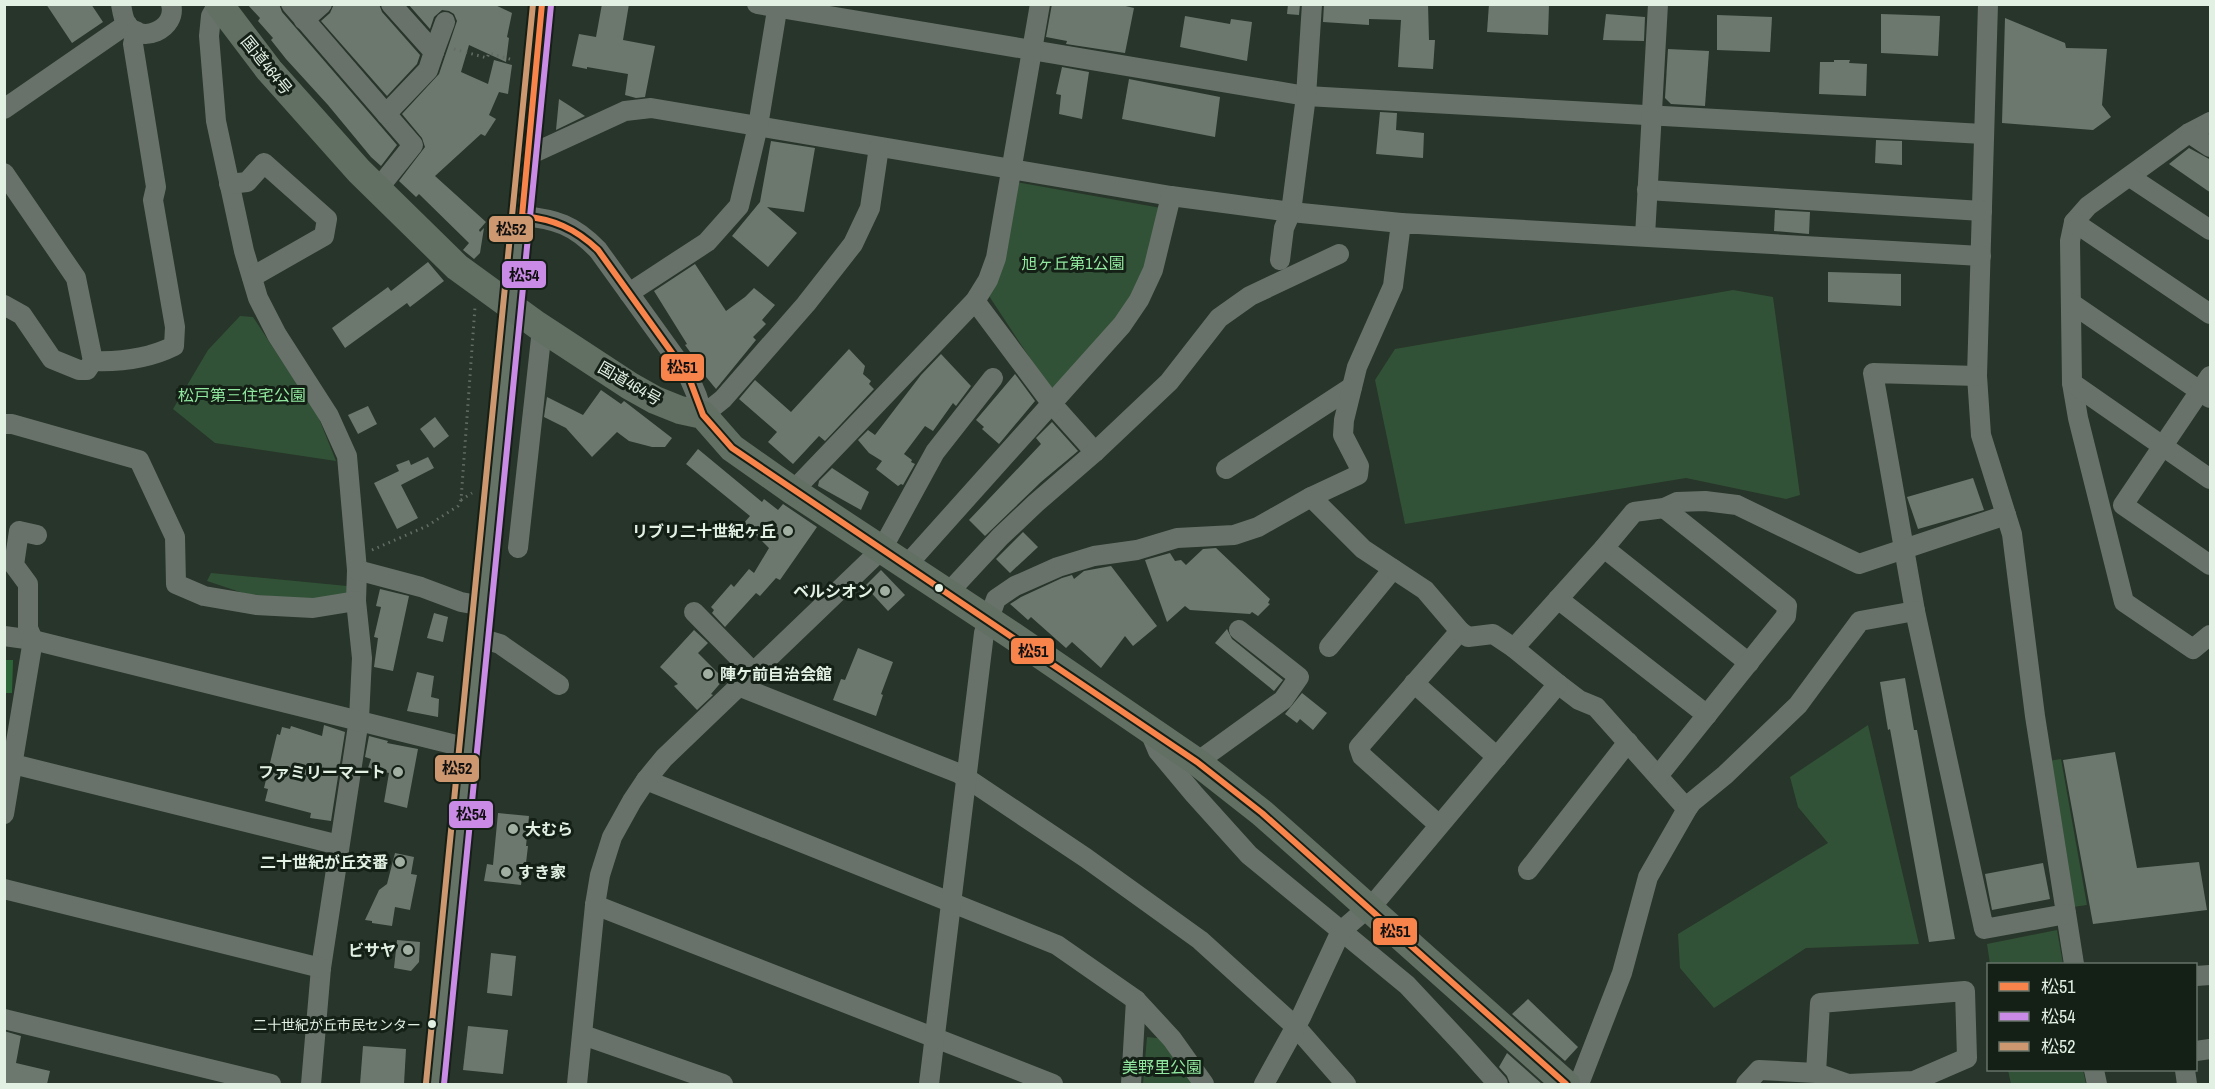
<svg xmlns="http://www.w3.org/2000/svg" width="2215" height="1089" font-family="'Archivo Narrow','Noto Sans JP',sans-serif">
	<rect width="100%" height="100%" fill="#28352a"/>
	<g fill="#315236">
		<path d="M 1016,182 L 1161,208 L 1146,267 L 1130,304 L 1051,390 L 989,296 Z"/>
		<path d="M 1733,290 L 1773,297 L 1800,495 L 1786,499 L 1686,478 L 1405,524 L 1375,380 L 1395,349 Z"/>
		<path d="M 240,316 L 253,317 L 318,416 L 336,461 L 215,443 L 173,409 L 208,350 Z"/>
		<path d="M 211,573 L 347,586 L 348,596 L 323,601 L 246,594 L 207,581 Z"/>
		<path d="M 1868,725 L 1919,944 L 1806,948 L 1714,1008 L 1680,968 L 1678,934 L 1828,843 L 1798,807 L 1790,777 Z"/>
		<path d="M 2061,759 L 2087,905 L 2073,907 L 2048,761 Z"/>
		<path d="M 2057,930 L 2063,964 L 1990,964 L 1987,944 Z"/>
		<path d="M 1147,1037 L 1166,1039 L 1195,1084 L 1143,1084 Z"/>
		<path d="M 2008,1070 L 2083,1070 L 2086,1084 L 2011,1084 Z"/>
	</g>
	<path fill="#2c6638" d="M 5,660 L 13,660 L 12,693 L 5,693 Z"/>
	<g fill="#6c786e">
		<path d="M 46,4 L 91,4 L 103,22 L 72,43 Z"/>
		<path d="M 247,4 L 279,4 L 282,12 L 295,27 L 397,145 L 381,166 L 371,157 L 328,105 L 286,59 L 271,40 L 273,38 L 258,21 L 260,18 Z"/>
		<path d="M 334,4 L 379,4 L 382,12 L 420,55 L 417,64 L 387,96 L 321,21 L 330,13 Z"/>
		<path d="M 408,4 L 493,4 L 512,13 L 507,37 L 509,38 L 506,62 L 469,45 L 461,72 L 488,84 L 494,60 L 512,65 L 508,94 L 499,92 L 489,115 L 496,119 L 485,136 L 481,134 L 435,176 L 486,222 L 479,230 L 480,232 L 484,228 L 480,253 L 474,259 L 463,250 L 469,243 L 419,194 L 416,197 L 399,181 L 425,147 L 422,138 L 402,114 L 439,74 L 457,21 L 454,14 L 449,11 L 442,10 L 434,17 L 430,29 Z"/>
		<path d="M 602,4 L 629,4 L 623,40 L 655,46 L 645,97 L 636,98 L 625,95 L 628,74 L 587,67 L 587,69 L 572,66 L 579,34 L 596,37 Z"/>
		<path d="M 1052,4 L 1117,4 L 1134,8 L 1125,53 L 1066,44 L 1067,41 L 1046,37 Z"/>
		<path d="M 1288,4 L 1300,4 L 1299,15 L 1287,14 Z"/>
		<path d="M 1324,4 L 1428,4 L 1429,40 L 1435,40 L 1433,69 L 1398,67 L 1401,20 L 1369,19 L 1369,25 L 1323,22 Z"/>
		<path d="M 1489,4 L 1549,5 L 1548,35 L 1487,32 Z"/>
		<path d="M 1606,14 L 1645,17 L 1644,41 L 1603,40 Z"/>
		<path d="M 1881,14 L 1940,16 L 1938,56 L 1881,53 Z"/>
		<path d="M 1717,15 L 1772,17 L 1770,52 L 1717,50 Z"/>
		<path d="M 1185,16 L 1230,24 L 1231,19 L 1252,22 L 1247,61 L 1180,47 Z"/>
		<path d="M 2005,18 L 2065,43 L 2066,48 L 2107,49 L 2102,105 L 2111,117 L 2093,130 L 2002,123 Z"/>
		<path d="M 1668,49 L 1709,51 L 1705,106 L 1671,104 L 1665,98 Z"/>
		<path d="M 1834,60 L 1850,60 L 1849,63 L 1867,64 L 1866,96 L 1819,94 L 1820,62 L 1834,62 Z"/>
		<path d="M 1062,67 L 1089,72 L 1082,119 L 1059,114 L 1061,95 L 1056,94 Z"/>
		<path d="M 1129,79 L 1220,97 L 1215,137 L 1122,119 Z"/>
		<path d="M 559,99 L 570,106 L 585,116 L 556,130 Z"/>
		<path d="M 1380,112 L 1397,113 L 1396,130 L 1424,133 L 1423,158 L 1376,154 Z"/>
		<path d="M 1876,140 L 1902,141 L 1902,165 L 1875,163 Z"/>
		<path d="M 771,141 L 815,148 L 804,212 L 767,207 L 797,233 L 768,267 L 732,236 L 760,202 Z"/>
		<path d="M 2189,148 L 2211,160 L 2211,193 L 2169,164 Z"/>
		<path d="M 1775,210 L 1810,212 L 1809,234 L 1774,231 Z"/>
		<path d="M 428,262 L 444,281 L 410,307 L 407,303 L 345,348 L 332,328 L 388,287 L 391,291 Z"/>
		<path d="M 695,264 L 726,311 L 745,297 L 754,288 L 775,305 L 762,320 L 766,324 L 753,337 L 756,340 L 716,389 L 702,372 L 703,370 L 685,345 L 687,344 L 654,291 Z"/>
		<path d="M 1828,272 L 1901,274 L 1901,306 L 1828,302 Z"/>
		<path d="M 849,349 L 865,366 L 863,374 L 871,381 L 869,384 L 874,389 L 825,441 L 819,436 L 793,464 L 768,442 L 777,432 L 739,399 L 755,380 L 791,412 Z"/>
		<path d="M 941,354 L 971,386 L 956,406 L 953,403 L 933,431 L 925,426 L 904,454 L 912,460 L 911,462 L 915,464 L 903,485 L 901,484 L 898,486 L 876,469 L 882,461 L 869,453 L 858,440 L 868,430 L 875,435 L 921,375 Z"/>
		<path d="M 1015,374 L 1035,401 L 999,444 L 982,429 L 984,427 L 976,420 Z"/>
		<path d="M 601,390 L 621,404 L 624,401 L 672,438 L 665,447 L 652,447 L 629,441 L 617,432 L 592,457 L 566,428 L 544,417 L 547,397 L 583,415 Z"/>
		<path d="M 368,406 L 377,424 L 358,434 L 348,415 Z"/>
		<path d="M 435,417 L 449,436 L 434,448 L 420,429 Z"/>
		<path d="M 1052,422 L 1078,451 L 1041,482 L 985,536 L 969,520 L 1041,444 L 1036,438 Z"/>
		<path d="M 698,449 L 762,502 L 764,499 L 778,510 L 783,504 L 817,527 L 780,580 L 776,578 L 760,596 L 756,593 L 725,627 L 712,613 L 714,610 L 711,607 L 731,584 L 734,587 L 749,569 L 754,573 L 769,548 L 744,523 L 750,516 L 686,464 Z"/>
		<path d="M 428,457 L 434,468 L 401,485 L 418,518 L 397,529 L 374,483 L 399,471 L 396,465 L 409,460 L 411,465 Z"/>
		<path d="M 832,468 L 869,492 L 861,510 L 818,486 L 819,481 Z"/>
		<path d="M 1973,478 L 1984,510 L 1918,529 L 1907,497 Z"/>
		<path d="M 1023,532 L 1038,547 L 1010,573 L 996,559 Z"/>
		<path d="M 1216,548 L 1270,599 L 1268,603 L 1270,604 L 1258,616 L 1252,612 L 1250,614 L 1190,610 L 1185,606 L 1167,622 L 1145,560 L 1170,553 L 1175,561 L 1181,560 L 1186,565 L 1203,549 Z"/>
		<path d="M 1111,566 L 1157,626 L 1133,646 L 1125,636 L 1101,668 L 1072,642 L 1066,648 L 1031,617 L 1028,620 L 1010,604 L 1021,597 L 1062,578 L 1072,575 L 1074,579 L 1084,571 Z"/>
		<path d="M 881,570 L 905,595 L 888,611 L 865,586 Z"/>
		<path d="M 380,589 L 409,596 L 393,671 L 374,667 L 378,638 L 374,637 L 381,607 L 376,606 Z"/>
		<path d="M 434,613 L 448,617 L 443,642 L 427,638 Z"/>
		<path d="M 1227,629 L 1232,639 L 1283,680 L 1274,691 L 1215,643 Z"/>
		<path d="M 694,630 L 708,643 L 698,653 L 724,679 L 711,694 L 713,695 L 697,710 L 674,686 L 678,684 L 660,667 Z"/>
		<path d="M 858,648 L 893,662 L 881,694 L 883,695 L 876,716 L 833,700 L 841,679 L 845,680 Z"/>
		<path d="M 417,672 L 434,676 L 431,697 L 439,699 L 438,717 L 407,711 Z"/>
		<path d="M 1905,678 L 1914,730 L 1917,730 L 1955,939 L 1929,942 L 1890,729 L 1888,730 L 1880,682 Z"/>
		<path d="M 1302,693 L 1327,713 L 1313,730 L 1300,719 L 1297,723 L 1285,714 Z"/>
		<path d="M 324,725 L 345,732 L 331,821 L 310,818 L 311,813 L 265,801 L 268,789 L 264,788 L 277,734 L 280,735 L 282,727 L 290,729 L 291,726 L 322,736 Z"/>
		<path d="M 369,736 L 388,741 L 387,743 L 418,749 L 407,808 L 384,802 L 389,773 L 368,768 L 371,759 L 365,757 Z"/>
		<path d="M 2115,752 L 2137,868 L 2199,862 L 2207,910 L 2093,924 L 2063,760 Z"/>
		<path d="M 498,813 L 529,816 L 526,846 L 528,846 L 526,863 L 524,862 L 521,885 L 484,881 L 487,864 L 493,865 Z"/>
		<path d="M 395,853 L 414,857 L 411,874 L 417,875 L 410,910 L 395,907 L 392,926 L 372,923 L 372,921 L 365,920 L 379,890 L 387,884 Z"/>
		<path d="M 2043,863 L 2050,899 L 1992,910 L 1985,874 Z"/>
		<path d="M 397,940 L 420,942 L 419,962 L 411,971 L 394,968 Z"/>
		<path d="M 491,953 L 516,956 L 512,996 L 487,993 Z"/>
		<path d="M 1528,999 L 1578,1047 L 1565,1061 L 1512,1014 Z"/>
		<path d="M 468,1026 L 508,1030 L 503,1074 L 463,1070 Z"/>
		<path d="M 4,1031 L 21,1036 L 16,1063 L 50,1071 L 47,1084 L 4,1084 Z"/>
		<path d="M 363,1046 L 406,1049 L 404,1084 L 360,1084 Z"/>
		<path d="M 1507,1053 L 1542,1084 L 1510,1084 L 1507,1076 L 1499,1067 Z"/>
	</g>
	<g fill="none" stroke-linecap="round" stroke-linejoin="round">
		<g stroke="#646d66" stroke-width="3" stroke-dasharray="1.5 4.5" stroke-linecap="butt">
			<path d="M 454,49 L 487,58 L 489,53 L 513,60"/>
			<path d="M 461,500 L 472,493"/>
			<path d="M 372,550 L 427,526 L 458,506 L 461,500 L 475,307"/>
		</g>
		<g stroke="#68726a" stroke-width="20">
			<path d="M 121,4 C 122,10 123,18 126,23 C 140,46 178,29 171,4"/>
			<path d="M 218,4 L 211,16 L 209,36 L 216,121 L 244,251 L 258,298 L 277,335 L 329,416 L 347,456 L 357,570 L 356,601 L 362,658 L 359,719 L 321,968 L 311,1084"/>
			<path d="M 291,4 L 413,145 L 377,190"/>
			<path d="M 757,4 L 1306,96 L 1983,134"/>
			<path d="M 1988,4 L 1977,376 L 1981,435 L 2012,534 L 2035,716 L 2074,964"/>
			<path d="M 304,20 L 322,4"/>
			<path d="M 434,52 L 445,22"/>
			<path d="M 4,109 L 127,24"/>
			<path d="M 386,114 L 428,70 L 434,52 L 391,4"/>
			<path d="M 2210,122 L 2189,133 L 2088,206 L 2074,222 L 2070,241 L 2072,383 L 2078,418 L 2124,602 L 2193,649 L 2210,635"/>
			<path d="M 2189,133 L 2210,147"/>
			<path d="M 527,156 L 625,111 L 651,108 L 1171,196"/>
			<path d="M 4,173 L 76,278 L 93,361 L 87,370 L 79,370 L 52,359 L 22,315 L 4,305"/>
			<path d="M 2130,177 L 2210,230"/>
			<path d="M 229,184 L 247,182 L 264,163 L 327,219 L 324,236 L 252,277"/>
			<path d="M 1647,190 L 1982,211"/>
			<path d="M 522,216 C 556,219 574,225 598,250 L 688,375 L 697,396 L 703,415 L 723,399 L 806,304 L 853,244 L 870,208 L 879,147"/>
			<path d="M 2074,222 L 2210,314"/>
			<path d="M 1645,236 L 1658,4"/>
			<path d="M 1280,260 L 1284,228 L 1291,212 L 1401,223"/>
			<path d="M 629,293 L 707,242 L 739,206 L 758,126 L 778,4"/>
			<path d="M 975,301 L 1052,404 L 1095,452"/>
			<path d="M 2071,303 L 2210,398"/>
			<path d="M 93,361 C 121,362 148,359 174,346 L 175,327 L 153,200 L 156,187 L 133,44 L 136,31"/>
			<path d="M 1977,376 L 1873,373 L 1915,611 L 1984,929 L 2066,914"/>
			<path d="M 2210,376 L 2123,505 L 2210,565"/>
			<path d="M 2072,383 L 2210,479"/>
			<path d="M 4,424 L 12,424 L 139,460 L 175,537 L 176,584 L 204,596 L 256,605 L 313,608 L 356,601"/>
			<path d="M 1226,469 L 1352,387"/>
			<path d="M 793,491 L 975,301 L 988,280 L 996,258 L 1040,4"/>
			<path d="M 518,548 L 542,329"/>
			<path d="M 1604,548 L 1749,663"/>
			<path d="M 906,566 L 1122,325 L 1139,300 L 1153,270 L 1171,196 L 1291,212 L 1306,96 L 1312,4"/>
			<path d="M 357,570 L 421,587 L 461,602 L 483,606"/>
			<path d="M 948,593 L 1000,537 L 1036,503 L 1095,452 L 1169,382 L 1219,318 L 1250,296 L 1339,254"/>
			<path d="M 1558,599 L 1707,715"/>
			<path d="M 694,612 L 753,672"/>
			<path d="M 4,636 L 33,640 L 468,748"/>
			<path d="M 480,638 L 500,644 L 559,685"/>
			<path d="M 1329,647 L 1393,569"/>
			<path d="M 1514,648 L 1604,548 L 1634,512 L 1664,508 L 1677,502 L 1705,501 L 1737,505 L 1859,564 L 2006,515"/>
			<path d="M 1414,683 L 1497,757"/>
			<path d="M 1558,684 L 1579,700 L 1596,707 L 1687,809"/>
			<path d="M 738,686 L 958,773 L 968,779 L 1086,858 L 1200,940 L 1296,1027 L 1346,1084"/>
			<path d="M 1150,732 L 1158,751 L 1194,794 L 1249,855 L 1407,985 L 1464,1046 L 1498,1084"/>
			<path d="M 1197,762 L 1283,700 L 1299,677 L 1239,630"/>
			<path d="M 13,764 L 339,845"/>
			<path d="M 1658,776 L 1786,616 L 1787,606 L 1664,508"/>
			<path d="M 646,780 L 1057,945 L 1136,1000 L 1172,1039 L 1204,1084"/>
			<path d="M 4,814 L 33,640 L 28,628 L 28,584 L 14,565 L 19,531 L 37,535"/>
			<path d="M 1439,825 L 1362,756 L 1359,747 L 1460,631"/>
			<path d="M 1528,870 L 1628,742"/>
			<path d="M 4,889 L 321,968"/>
			<path d="M 595,905 L 1053,1084"/>
			<path d="M 2196,976 L 2210,975"/>
			<path d="M 4,1019 L 271,1084"/>
			<path d="M 583,1035 L 723,1084"/>
			<path d="M 2196,1051 L 2210,1049"/>
			<path d="M 2094,1070 L 2097,1084"/>
			<path d="M 2185,1070 L 2187,1084"/>
			<path d="M 577,1084 L 595,905 L 600,875 L 612,837 L 632,801 L 646,780 L 664,758 L 882,549 L 935,452 L 993,378"/>
			<path d="M 929,1084 L 984,633 L 996,599 L 1015,586 L 1058,567 L 1094,556 L 1137,550 L 1177,538 L 1234,535 L 1258,527 L 1311,497 L 1358,475 L 1359,466 L 1343,435 L 1344,420 L 1357,367 L 1393,286 L 1401,223 L 1981,256"/>
			<path d="M 1131,1084 L 1136,1000"/>
			<path d="M 1264,1084 L 1301,1017 L 1341,931 L 1377,900 L 1558,684 L 1514,648 L 1493,634 L 1468,637 L 1460,631 L 1425,590 L 1363,549 L 1311,497"/>
			<path d="M 1579,1084 L 1622,973 L 1648,877 L 1687,809 L 1692,802 L 1725,775 L 1798,705 L 1860,621 L 1915,611"/>
			<path d="M 1746,1084 L 1759,1070 L 1816,1073 L 1848,1084 L 1914,1081 L 1967,1058 L 1965,991 L 1820,1003 L 1816,1073"/>
		</g>
		<path stroke="#657266" stroke-width="24" d="M 435,1084 L 542,4"/>
		<path stroke="#626f63" stroke-width="28" d="M 219,4 L 269,70 L 359,171 L 457,267 L 537,325 L 630,386 L 655,400 L 680,410 L 703,415 L 732,448 L 793,491 L 1013,636 L 1197,762 L 1262,813 L 1315,860 L 1566,1084"/>
		<g stroke="#141f16" stroke-width="10">
			<g id="bus-1">
				<path d="M 522,216 C 553,219 575,228 598,250 L 688,375 L 703,415 L 732,448 L 1197,762 L 1262,813 L 1566,1084"/>
				<path d="M 522,216 L 542,4"/>
			</g>
		</g>
		<g stroke="#141f16" stroke-width="10">
			<path id="bus-2" d="M 444,1084 L 551,5"/>
		</g>
		<g stroke="#141f16" stroke-width="10">
			<path id="bus-3" d="M 426,1083 L 533,4"/>
		</g>
		<use href="#bus-1" stroke="#f8844c" stroke-width="6"/>
		<use href="#bus-2" stroke="#ca8be6" stroke-width="6"/>
		<use href="#bus-3" stroke="#cd976f" stroke-width="6"/>
	</g>
	<g fill="#a0afa2" stroke="#141f16" stroke-width="2">
		<circle cx="788" cy="531" r="6"/>
		<circle cx="885" cy="591" r="6"/>
		<circle cx="708" cy="674" r="6"/>
		<circle cx="398" cy="772" r="6"/>
		<circle cx="513" cy="829" r="6"/>
		<circle cx="400" cy="862" r="6"/>
		<circle cx="506" cy="872" r="6"/>
		<circle cx="408" cy="950" r="6"/>
	</g>
	<g fill="#e1f0e3" stroke="#141f16" stroke-width="2">
		<circle cx="939" cy="588" r="5"/>
		<circle cx="432" cy="1024" r="5"/>
	</g>
	<g text-anchor="middle" stroke-width="6" stroke-linejoin="round" paint-order="stroke">
		<g font-size="14" fill="#e1f0e3" stroke="#141f16" text-anchor="end">
			<text x="421" y="1030">二十世紀が丘市民センター</text>
		</g>
		<g font-size="16" fill="#e1f0e3" stroke="#141f16">
			<text transform="translate(267 65) rotate(51)" y="6">国道464号</text>
			<text transform="translate(630 383) rotate(30)" y="6">国道464号</text>
		</g>
		<g font-size="16" fill="#91e99f" stroke="#141f16">
			<text x="1073" y="269">旭ヶ丘第1公園</text>
			<text x="242" y="401">松戸第三住宅公園</text>
			<text x="1162" y="1073">美野里公園</text>
		</g>
		<g font-size="16" font-weight="bold" fill="#e1f0e3" stroke="#141f16" text-anchor="end">
			<text x="776" y="537">リブリ二十世紀ヶ丘</text>
			<text x="873" y="597">ベルシオン</text>
			<text x="720" y="680" text-anchor="start">陣ケ前自治会館</text>
			<text x="386" y="778">ファミリーマート</text>
			<text x="525" y="835" text-anchor="start">大むら</text>
			<text x="388" y="868">二十世紀が丘交番</text>
			<text x="518" y="878" text-anchor="start">すき家</text>
			<text x="396" y="956">ビサヤ</text>
		</g>
	</g>
	<g stroke="#141f16" stroke-width="2">
		<rect x="488" y="215" width="46" height="28" rx="6" fill="#cd976f"/>
		<rect x="501" y="260" width="46" height="29" rx="6" fill="#ca8be6"/>
		<rect x="660" y="353" width="45" height="29" rx="6" fill="#f8844c"/>
		<rect x="1010" y="637" width="45" height="28" rx="6" fill="#f8844c"/>
		<rect x="434" y="754" width="46" height="29" rx="6" fill="#cd976f"/>
		<rect x="448" y="800" width="46" height="29" rx="6" fill="#ca8be6"/>
		<rect x="1372" y="917" width="46" height="29" rx="6" fill="#f8844c"/>
	</g>
	<g font-size="16" text-anchor="middle" font-weight="bold" fill="#111">
		<text x="511" y="235">松52</text>
		<text x="524" y="281">松54</text>
		<text x="682" y="373">松51</text>
		<text x="1033" y="657">松51</text>
		<text x="457" y="774">松52</text>
		<text x="471" y="820">松54</text>
		<text x="1395" y="937">松51</text>
	</g>
	<rect width="2215" height="1089" fill="none" stroke="#e1f0e3" stroke-width="12"/>
	<rect x="1987" y="963" width="210" height="108" fill="#141f16" stroke="#667368" stroke-width="1.5"/>
	<rect x="1999" y="982" width="30" height="9" fill="#f8844c" stroke="#667368" stroke-width="1.5"/>
	<text x="2041" y="993" font-size="18" fill="#e1f0e3">松51</text>
	<rect x="1999" y="1012" width="30" height="9" fill="#ca8be6" stroke="#667368" stroke-width="1.5"/>
	<text x="2041" y="1023" font-size="18" fill="#e1f0e3">松54</text>
	<rect x="1999" y="1042" width="30" height="9" fill="#cd976f" stroke="#667368" stroke-width="1.5"/>
	<text x="2041" y="1053" font-size="18" fill="#e1f0e3">松52</text>
</svg>
